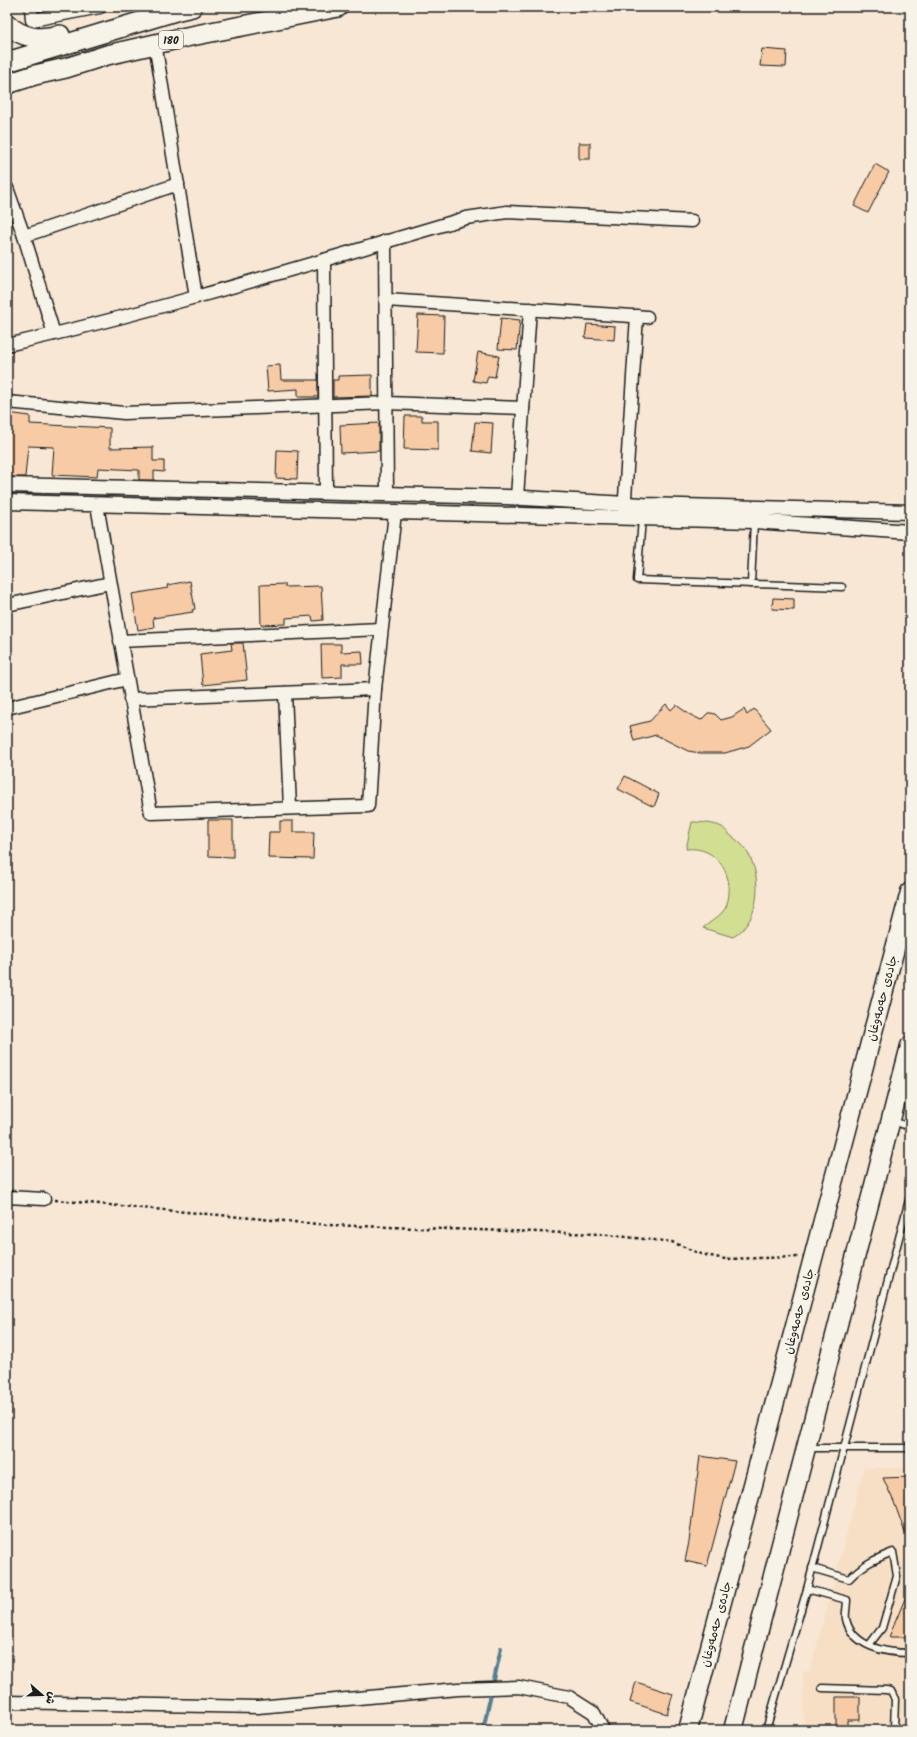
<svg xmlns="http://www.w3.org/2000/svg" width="917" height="1737" font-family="Kalam,'Playpen Sans Arabic',sans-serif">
	<rect width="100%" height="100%" fill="#f7e7d4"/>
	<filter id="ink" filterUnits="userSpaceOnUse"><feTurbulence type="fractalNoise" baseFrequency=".025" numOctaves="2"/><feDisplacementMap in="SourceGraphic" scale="8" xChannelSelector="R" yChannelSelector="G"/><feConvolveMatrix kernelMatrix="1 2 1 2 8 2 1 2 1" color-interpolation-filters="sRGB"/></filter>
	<g filter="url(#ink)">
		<path fill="#f7dfc6" d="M 864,1468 L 910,1468 L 910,1730 L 804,1730 L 803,1672 L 810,1671 Z"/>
		<path fill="#d2df92" stroke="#777e57" d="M 692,822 C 701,822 714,823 722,827 C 725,829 727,832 729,834 C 733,838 739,841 743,846 C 763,870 763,920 733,937 L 703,928 C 710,922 722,915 726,907 C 737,878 718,845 686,849 Z"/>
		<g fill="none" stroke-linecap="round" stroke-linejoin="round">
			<path stroke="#578092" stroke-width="4" d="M 483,1730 L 501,1648"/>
		</g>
		<g fill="#f6cba5" stroke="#1c1c1c">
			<path d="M 762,49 L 787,51 L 786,67 L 760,66 Z"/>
			<rect x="579" y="143" width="11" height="16"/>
			<path d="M 875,164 L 889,172 L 868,213 L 854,206 Z"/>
			<path d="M 418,315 L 444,316 L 443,353 L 416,352 Z"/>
			<path d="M 501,318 L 520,320 L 517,350 L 498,349 Z"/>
			<path d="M 587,324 L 615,326 L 614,340 L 585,338 Z"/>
			<path d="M 478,352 L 499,356 L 495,377 L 488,376 L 486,383 L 473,381 Z"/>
			<path d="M 280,365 L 281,380 L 318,380 L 318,397 L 298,397 L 298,389 L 268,391 L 266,366 Z"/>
			<path d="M 372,375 L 372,396 L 333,397 L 333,380 L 338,380 L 338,376 Z"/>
			<path d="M 7,413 L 30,416 L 30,424 L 110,428 L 110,448 L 153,447 L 153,461 L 164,461 L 164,472 L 154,471 L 154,480 L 139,480 L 139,470 L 98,468 L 97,477 L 52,475 L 54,447 L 28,446 L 25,477 L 7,477 Z"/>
			<path d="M 405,416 L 422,416 L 422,421 L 438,421 L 438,450 L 404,449 Z"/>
			<path d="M 475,422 L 493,423 L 491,453 L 472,451 Z"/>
			<path d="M 379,423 L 379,451 L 341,453 L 340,425 Z"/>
			<path d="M 277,450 L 298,451 L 297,479 L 276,478 Z"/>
			<path d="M 190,581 L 195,609 L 192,610 L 193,612 L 153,618 L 154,627 L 138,630 L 132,594 L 168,588 L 167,585 Z"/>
			<path d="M 285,584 L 285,587 L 321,586 L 323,620 L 313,621 L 312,616 L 286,618 L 286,624 L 261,625 L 260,585 Z"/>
			<path d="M 773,598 L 794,599 L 794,610 L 772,609 Z"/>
			<path d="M 231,643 L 243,643 L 247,680 L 203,685 L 200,654 L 232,650 Z"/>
			<path d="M 321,644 L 341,644 L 341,652 L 362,651 L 363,664 L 342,664 L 342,677 L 322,678 Z"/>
			<path d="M 666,704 L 671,710 L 676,705 L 689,714 L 701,720 L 708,713 L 711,713 L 715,714 L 721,720 L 732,717 L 744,709 L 747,715 L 754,709 L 771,729 L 749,746 L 725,753 L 700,753 L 688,751 L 656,735 L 634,741 L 630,726 L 650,721 Z"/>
			<path d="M 625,776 L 659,794 L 654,807 L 618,789 Z"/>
			<path d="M 208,820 L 233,820 L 233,857 L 208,856 Z"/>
			<path d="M 280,821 L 293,821 L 293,832 L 314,832 L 313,859 L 268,858 L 269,832 L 280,832 Z"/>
			<path d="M 700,1456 L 735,1461 L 707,1566 L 685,1561 L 689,1542 Z"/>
			<path d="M 910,1477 L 910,1541 L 908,1541 L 894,1502 L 883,1478 Z"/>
			<path d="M 909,1589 L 910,1589 L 910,1637 L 889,1637 Z"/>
			<path d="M 636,1682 L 673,1694 L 667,1714 L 630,1702 Z"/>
			<path d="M 836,1697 L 860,1697 L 860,1720 L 847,1720 L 847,1727 L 836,1727 Z"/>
		</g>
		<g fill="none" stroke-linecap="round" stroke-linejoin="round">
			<g stroke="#1c1c1c" stroke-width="9">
				<g id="service">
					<path d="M 642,519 L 637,580 L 842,587"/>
					<path d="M 751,584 L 754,521"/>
					<path d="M 893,1121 L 910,1127"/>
					<path d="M 808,1448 L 910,1448"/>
					<path d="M 812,1568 L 849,1579 C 862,1565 875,1559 893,1552 L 897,1576 L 882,1628 L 869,1645"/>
					<path d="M 807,1589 L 847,1600 C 847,1606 845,1614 846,1619 C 852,1647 886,1653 910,1653"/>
					<path d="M 822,1688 L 886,1690 L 891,1691 L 895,1699 L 894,1730"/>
					<path d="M 766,1730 L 807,1589 L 910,1196"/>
				</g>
			</g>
			<g stroke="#1c1c1c" stroke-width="15">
				<g id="minor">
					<path d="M 31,7 L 32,20 L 100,7"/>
					<path d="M 155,43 L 196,297"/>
					<path d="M 7,188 L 24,236 L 54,334"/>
					<path d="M 24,236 L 178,184"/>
					<path d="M 385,241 L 387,493"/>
					<path d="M 324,260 L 326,492"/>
					<path d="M 386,300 L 647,317"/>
					<path d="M 7,345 C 162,310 313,263 466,218 L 507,212 L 692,221"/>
					<path d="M 7,402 L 124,413 L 387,403 L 523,408"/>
					<path d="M 517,497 L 530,309"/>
					<path d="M 97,505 L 151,813 L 368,806 L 375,689 L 395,513"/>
					<path d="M 624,513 L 637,316"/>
					<path d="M 7,605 L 110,583"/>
					<path d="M 120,641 L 381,629"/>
					<path d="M 285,693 L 290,808"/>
					<path d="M 130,699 L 375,689"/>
					<path d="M 7,708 L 127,679"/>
					<path d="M 7,1197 L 44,1199"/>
					<path d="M 7,1702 L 258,1707 L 458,1689 L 519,1687 L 569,1697 L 594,1713 L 603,1730"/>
				</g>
			</g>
			<g stroke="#1c1c1c" stroke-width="17">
				<g id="tertiary">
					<path d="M 7,485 L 507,497 L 643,505 L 910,512"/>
					<path d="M 7,502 L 754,521 L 910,532"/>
				</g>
			</g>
			<g stroke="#1c1c1c" stroke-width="21">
				<g id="primary">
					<path d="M 688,1730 L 910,892"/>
					<path d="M 733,1730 L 910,1046"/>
				</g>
			</g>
			<g stroke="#1c1c1c" stroke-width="22">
				<g id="trunk">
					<path d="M 7,24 C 23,39 40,40 60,35"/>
					<path d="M 7,62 L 179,10 L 192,7"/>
					<path d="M 7,84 L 35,75 L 66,68 L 107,55 L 186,37 L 338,7"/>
				</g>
			</g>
			<path stroke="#1c1c1c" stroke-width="2.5" stroke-dasharray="3 3" stroke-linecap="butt" d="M 55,1200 L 328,1225 L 599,1234 L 672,1242 L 701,1254 L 725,1259 L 799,1257"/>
			<use href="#service" stroke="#f7f3e8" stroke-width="6"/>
			<use href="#minor" stroke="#f7f3e8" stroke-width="12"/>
			<use href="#tertiary" stroke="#f7f3e8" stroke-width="14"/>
			<use href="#primary" stroke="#f7f3e8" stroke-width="18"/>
			<use href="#trunk" stroke="#f7f3e8" stroke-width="19"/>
		</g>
	</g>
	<g text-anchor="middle" stroke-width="3" stroke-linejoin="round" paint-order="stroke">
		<rect fill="#f7f3e8" stroke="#5e5c59" stroke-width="1" x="159" y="31" width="24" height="18" rx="3"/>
		<g font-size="11" font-weight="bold" fill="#1c1c1c">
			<text x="171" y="44">180</text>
		</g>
		<g font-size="12" fill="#1c1c1c" stroke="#f7f3e8">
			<text transform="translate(882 998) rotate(-75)" y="4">جادەی حەمەوغان</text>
			<text transform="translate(799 1311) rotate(-75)" y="4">جادەی حەمەوغان</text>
			<text transform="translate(716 1624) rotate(-75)" y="4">جادەی حەمەوغان</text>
		</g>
	</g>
	<rect width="917" height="1737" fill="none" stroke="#f7f3e8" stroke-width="24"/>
	<rect x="12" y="12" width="893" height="1713" fill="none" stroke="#1c1c1c" stroke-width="1.5" filter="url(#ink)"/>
	<g transform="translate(42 1695) rotate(110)" stroke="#f7f3e8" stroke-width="3" paint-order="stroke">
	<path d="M0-3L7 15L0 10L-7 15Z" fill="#1c1c1c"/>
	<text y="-6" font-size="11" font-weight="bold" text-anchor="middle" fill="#1c1c1c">ش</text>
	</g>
</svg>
